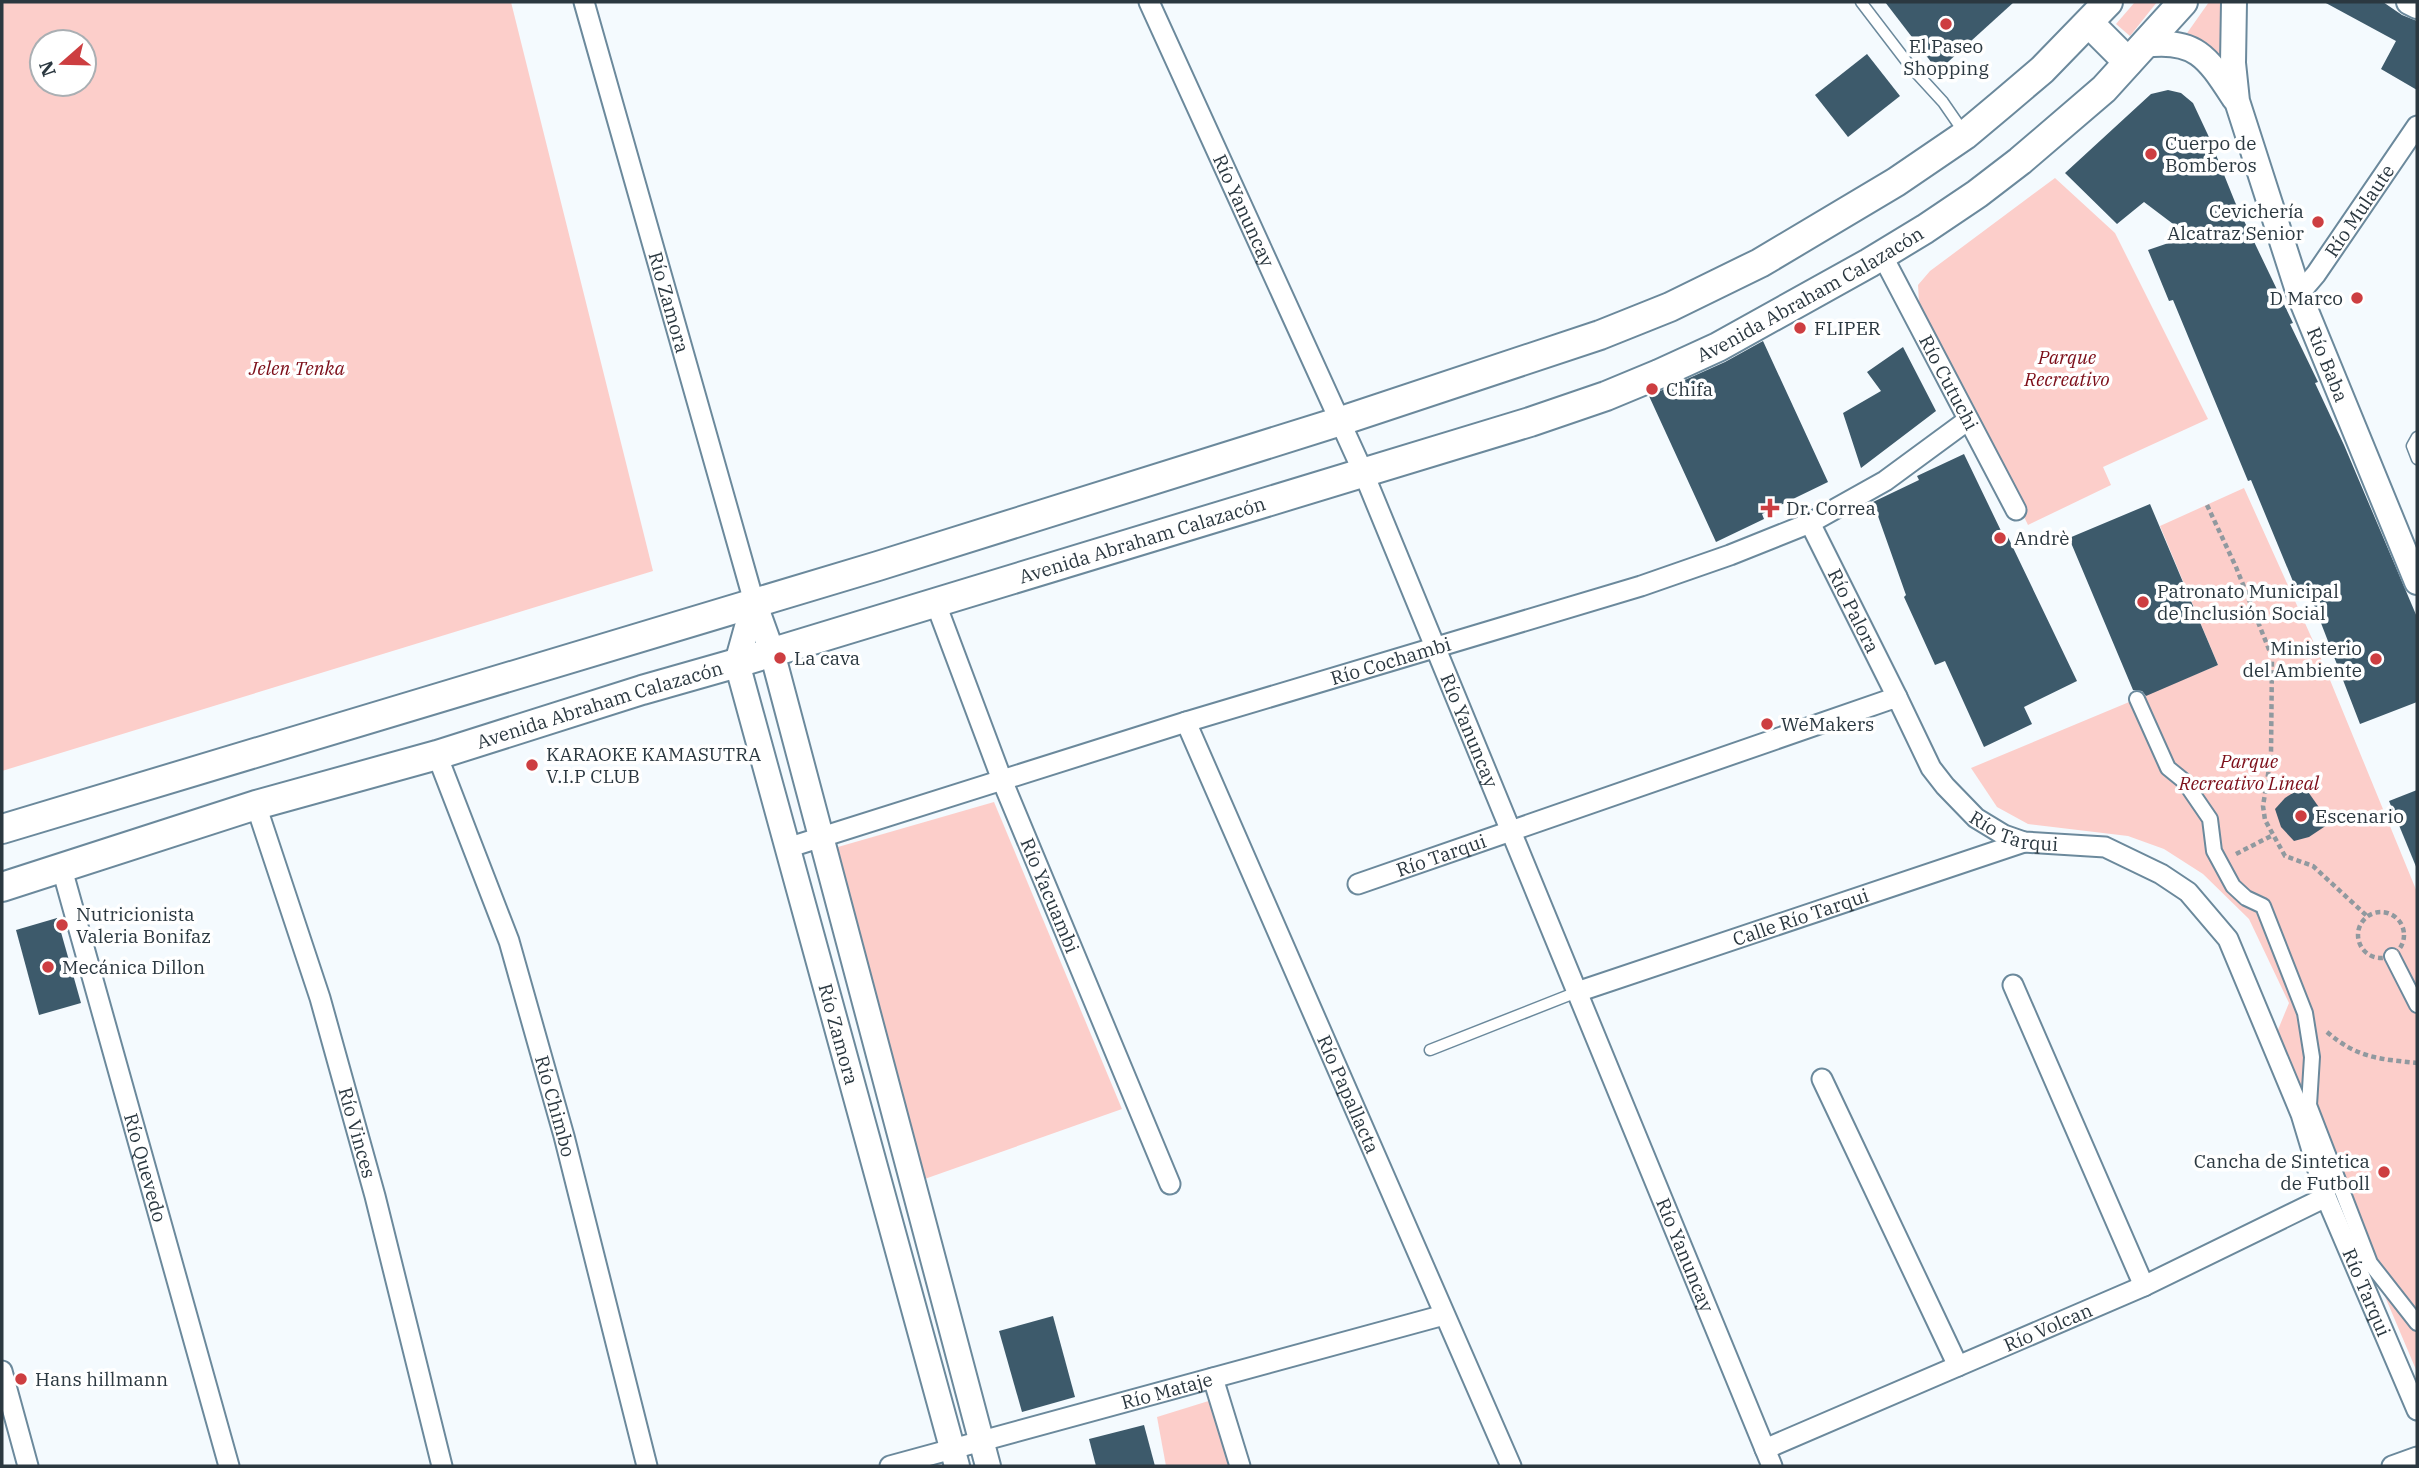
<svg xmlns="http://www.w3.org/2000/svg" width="2419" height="1468" font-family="'IBM Plex Serif',serif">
	<rect width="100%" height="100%" fill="#f4fafe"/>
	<g fill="#fcceca" fill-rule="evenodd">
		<path d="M 2,2 L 511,2 L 653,571 L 2,771 ZM 42,42 L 84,42 L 84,84 L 42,84 Z"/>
		<path d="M 2135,2 L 2157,2 L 2130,36 L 2116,24 Z"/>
		<path d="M 2209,2 L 2223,2 L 2221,56 L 2205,42 L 2185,36 Z"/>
		<path d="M 2055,178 L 2115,233 L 2208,419 L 2103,467 L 2111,485 L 2028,525 L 1919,302 L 1918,285 L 1930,271 Z"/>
		<path d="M 2244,488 L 2323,663 L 2417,892 L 2417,1372 L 2275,1037 L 2289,1003 L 2249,919 L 2203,874 L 2164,849 L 2128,836 L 2028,824 L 1997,807 L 1971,768 L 2218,665 L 2160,526 Z"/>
		<path d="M 994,802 L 1122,1109 L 919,1181 L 831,849 Z"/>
		<path d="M 1215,1399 L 1232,1466 L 1166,1466 L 1157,1417 Z"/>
	</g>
	<g fill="#3d5a6b">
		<path d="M 1885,2 L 2014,2 L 1938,71 Z"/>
		<path d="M 2324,2 L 2383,2 L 2402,15 L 2417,21 L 2417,90 L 2381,69 L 2396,41 Z"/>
		<path d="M 1867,54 L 1900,96 L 1848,137 L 1815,95 Z"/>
		<path d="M 2168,90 L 2181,93 L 2193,103 L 2208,135 L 2235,202 L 2293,323 L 2290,324 L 2318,382 L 2315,383 L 2344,445 L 2417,617 L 2417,702 L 2360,724 L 2309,592 L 2299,596 L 2251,480 L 2248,481 L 2173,300 L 2169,301 L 2148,250 L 2189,236 L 2144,202 L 2117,224 L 2065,173 L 2151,94 Z"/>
		<path d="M 1763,341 L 1828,482 L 1762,514 L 1764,519 L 1716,542 L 1649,396 L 1725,362 Z"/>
		<path d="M 1903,347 L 1936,411 L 1861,468 L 1843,413 L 1881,391 L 1867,372 Z"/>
		<path d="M 1964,454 L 2003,535 L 2006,533 L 2077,681 L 2024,707 L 2032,724 L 1984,747 L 1945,661 L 1935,665 L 1904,597 L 1906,595 L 1873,502 L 1919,480 L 1917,476 Z"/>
		<path d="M 2150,504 L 2218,665 L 2146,696 L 2142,691 L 2133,690 L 2069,538 Z"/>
		<path d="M 2304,786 L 2330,823 L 2309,837 L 2294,841 L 2281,827 L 2275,809 L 2285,798 Z"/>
		<path d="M 2417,790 L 2417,869 L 2389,801 Z"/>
		<path d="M 57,918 L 81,1003 L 39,1015 L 16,930 Z"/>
		<path d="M 1053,1316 L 1075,1397 L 1022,1412 L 999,1331 Z"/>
		<path d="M 1144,1425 L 1155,1466 L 1096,1466 L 1089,1439 Z"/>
	</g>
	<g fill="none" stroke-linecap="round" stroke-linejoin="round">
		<g stroke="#6b899c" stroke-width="13">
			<g id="service">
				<path d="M 1861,2 L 1910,66 L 1943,102 L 1963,131"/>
				<path d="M 2417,437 L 2412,446 L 2417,459"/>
				<path d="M 1430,1050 L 1577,992"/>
			</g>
		</g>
		<g stroke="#6b899c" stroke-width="18">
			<g id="pedestrian">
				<path d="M 2137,699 L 2168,768 L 2184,781 L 2210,819 L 2214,851 L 2233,886 L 2246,898 L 2263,906 L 2305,1013 L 2312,1057 L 2309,1105 L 2370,1263 L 2417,1323"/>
				<path d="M 2392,956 L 2417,1005"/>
			</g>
		</g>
		<g stroke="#6b899c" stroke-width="23">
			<g id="minor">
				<path id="s1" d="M 584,2 L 754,602"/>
				<path id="s2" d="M 1149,2 L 1364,474 L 1772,1466"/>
				<path id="s3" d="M 1882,255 L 2016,510"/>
				<path id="s4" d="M 2299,294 L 2316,274 L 2417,126"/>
				<path id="s5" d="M 1810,523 L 1897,697"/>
				<path id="s6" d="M 936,604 L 1002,780 L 1170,1184"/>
				<path id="s7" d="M 1186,722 L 1511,1466"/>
				<path id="s8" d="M 437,755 L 509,941 L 564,1136 L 647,1466"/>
				<path id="s9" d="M 256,805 L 320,998 L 375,1196 L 442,1466"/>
				<path id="s10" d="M 787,848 L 1186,722 L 1641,586 L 1730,555 L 1810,523 L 1885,481 L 1968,420"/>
				<path id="s11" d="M 62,869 L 229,1466"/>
				<path id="s12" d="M 1358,884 L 1897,697 L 1931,768 L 1945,786 L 1976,818 L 2004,835 L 2024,842 L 2105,847 L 2161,874 L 2188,892 L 2228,939 L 2301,1114 L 2326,1197 L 2417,1410"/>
				<path d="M 2013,985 L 2144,1286"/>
				<path id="s13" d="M 1577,992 L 2024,842"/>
				<path d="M 1822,1079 L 1958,1366"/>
				<path d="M 2,1371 L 28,1466"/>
				<path d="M 1213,1378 L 1240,1466"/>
				<path id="s14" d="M 1765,1449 L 2144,1286 L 2326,1197"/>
				<path id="s15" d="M 890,1466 L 1444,1315"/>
				<path d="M 2392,1466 L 2417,1457"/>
			</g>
		</g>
		<g stroke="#6b899c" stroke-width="28">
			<g id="tertiary">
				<path id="s16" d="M 2234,2 L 2233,63 L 2237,101 L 2299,294 L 2417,582"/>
				<path d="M 2409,2 L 2417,6"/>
				<path d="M 2144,45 C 2196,38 2208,58 2234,98"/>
				<path id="s17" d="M 754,602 L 737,663 L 957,1466"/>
				<path d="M 754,602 L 772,652 L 988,1466"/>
			</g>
		</g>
		<g stroke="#6b899c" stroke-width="32">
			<g id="secondary">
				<path d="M 2089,23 L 2128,62"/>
				<path d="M 2,829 L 878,566 L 1341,421 L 1600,335 L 1670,307 L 1760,263 L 1896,182 L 1965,135 L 2002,104 L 2042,70 L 2108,2"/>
				<path id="s18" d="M 2,887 L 256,805 L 437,755 L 642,690 L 737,663 L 1530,422 L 1606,396 L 1659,374 L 1718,347 L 1869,263 L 1925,229 L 1977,194 L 2020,161 L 2104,89 L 2183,2"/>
			</g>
		</g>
		<g stroke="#90999f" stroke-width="4.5" stroke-dasharray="5 3.5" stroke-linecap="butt">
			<path d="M 2207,505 L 2236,567 L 2272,657 L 2271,756 L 2263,806 L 2265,820 L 2285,856 L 2313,866 L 2367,916"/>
			<path d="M 2236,854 L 2273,835"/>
			<circle cx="2381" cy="935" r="23"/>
			<path d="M 2327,1032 C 2357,1058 2379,1059 2417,1063"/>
		</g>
		<use href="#service" stroke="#fff" stroke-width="10"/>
		<use href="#pedestrian" stroke="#fff" stroke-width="14"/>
		<use href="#minor" stroke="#fff" stroke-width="19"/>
		<use href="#tertiary" stroke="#fff" stroke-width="24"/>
		<use href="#secondary" stroke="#fff" stroke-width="28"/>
	</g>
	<g fill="#cd3e41" stroke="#fff" stroke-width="2.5">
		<circle cx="1946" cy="24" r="7"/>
		<circle cx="2151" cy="154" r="7"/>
		<circle cx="2318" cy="222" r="7"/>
		<circle cx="2357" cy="298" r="7"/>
		<circle cx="1800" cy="328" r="7"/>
		<circle cx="1652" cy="389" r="7"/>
		<path d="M1766.5 497.5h7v7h7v7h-7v7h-7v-7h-7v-7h7z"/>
		<circle cx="2000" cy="538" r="7"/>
		<circle cx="2143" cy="602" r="7"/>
		<circle cx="780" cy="658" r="7"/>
		<circle cx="2376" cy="659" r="7"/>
		<circle cx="1767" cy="724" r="7"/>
		<circle cx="532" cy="765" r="7"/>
		<circle cx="2301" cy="816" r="7"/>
		<circle cx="62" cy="925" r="7"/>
		<circle cx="48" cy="967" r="7"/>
		<circle cx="2384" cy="1172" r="7"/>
		<circle cx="21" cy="1379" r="7"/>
	</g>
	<g text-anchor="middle" stroke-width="7" stroke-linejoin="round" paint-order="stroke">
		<g font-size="19" fill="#2b3840" stroke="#fff" text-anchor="start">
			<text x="1946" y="53" text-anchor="middle">El Paseo<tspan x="1946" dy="22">Shopping</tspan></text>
			<text x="2165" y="150">Cuerpo de<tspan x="2165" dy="22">Bomberos</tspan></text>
			<text x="2304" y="218" text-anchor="end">Cevichería<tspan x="2304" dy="22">Alcatraz Senior</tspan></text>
			<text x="2343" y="305" text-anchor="end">D Marco</text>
			<text x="1814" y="335">FLIPER</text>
			<text x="1666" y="396">Chifa</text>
			<text x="1786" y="515">Dr. Correa</text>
			<text x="2014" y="545">Andrè</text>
			<text x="2157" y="598">Patronato Municipal<tspan x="2157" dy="22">de Inclusión Social</tspan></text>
			<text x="2362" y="655" text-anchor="end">Ministerio<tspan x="2362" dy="22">del Ambiente</tspan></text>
			<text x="794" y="665">La cava</text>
			<text x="1781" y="731">WeMakers</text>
			<text x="546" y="761">KARAOKE KAMASUTRA<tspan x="546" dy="22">V.I.P CLUB</tspan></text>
			<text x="2315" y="823">Escenario</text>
			<text x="76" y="921">Nutricionista<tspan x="76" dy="22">Valeria Bonifaz</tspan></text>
			<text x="62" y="974">Mecánica Dillon</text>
			<text x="2370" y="1168" text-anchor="end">Cancha de Sintetica<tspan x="2370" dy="22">de Futboll</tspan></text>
			<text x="35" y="1386">Hans hillmann</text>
		</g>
		<g font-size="19" fill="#2b3840" stroke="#fff">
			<text dy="7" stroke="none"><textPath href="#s2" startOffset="229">Río Yanuncay</textPath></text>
			<text dy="7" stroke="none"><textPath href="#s4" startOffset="103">Río Mulaute</textPath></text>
			<text dy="7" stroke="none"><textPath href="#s18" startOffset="1906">Avenida Abraham Calazacón</textPath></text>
			<text dy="7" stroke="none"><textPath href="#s1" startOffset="312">Río Zamora</textPath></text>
			<text dy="7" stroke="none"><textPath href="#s16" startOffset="378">Río Baba</textPath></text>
			<text dy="7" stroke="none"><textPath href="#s3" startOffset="144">Río Cutuchi</textPath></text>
			<text dy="7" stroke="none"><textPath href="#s18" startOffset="1192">Avenida Abraham Calazacón</textPath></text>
			<text dy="7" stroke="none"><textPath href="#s5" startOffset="98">Río Palora</textPath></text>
			<text dy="7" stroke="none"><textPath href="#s10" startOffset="632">Río Cochambi</textPath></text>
			<text dy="7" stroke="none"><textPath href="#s18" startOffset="625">Avenida Abraham Calazacón</textPath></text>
			<text dy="7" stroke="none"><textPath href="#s2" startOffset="796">Río Yanuncay</textPath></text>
			<text dy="7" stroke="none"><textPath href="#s12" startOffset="758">Río Tarqui</textPath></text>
			<text dy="7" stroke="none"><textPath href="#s12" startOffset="88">Río Tarqui</textPath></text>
			<text dy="7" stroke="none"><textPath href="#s6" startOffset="313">Río Yacuambi</textPath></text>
			<text dy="7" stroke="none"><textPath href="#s13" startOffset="236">Calle Río Tarqui</textPath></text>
			<text dy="7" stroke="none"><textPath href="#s17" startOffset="448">Río Zamora</textPath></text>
			<text dy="7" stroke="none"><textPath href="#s7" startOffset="406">Río Papallacta</textPath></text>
			<text dy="7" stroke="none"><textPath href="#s8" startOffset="371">Río Chimbo</textPath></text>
			<text dy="7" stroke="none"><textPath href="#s9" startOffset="343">Río Vinces</textPath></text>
			<text dy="7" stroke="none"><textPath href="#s11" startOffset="310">Río Quevedo</textPath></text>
			<text dy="7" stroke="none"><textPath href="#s2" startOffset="1363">Río Yanuncay</textPath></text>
			<text dy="7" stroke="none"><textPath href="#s12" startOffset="1388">Río Tarqui</textPath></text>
			<text dy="7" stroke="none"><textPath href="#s14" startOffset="308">Río Volcan</textPath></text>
			<text dy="7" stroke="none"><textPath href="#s15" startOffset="287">Río Mataje</textPath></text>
		</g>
		<g font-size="19" font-style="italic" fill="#7c0e19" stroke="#fff">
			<text x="2067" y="364">Parque<tspan x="2067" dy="22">Recreativo</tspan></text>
			<text x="297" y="375">Jelen Tenka</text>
			<text x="2249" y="768">Parque<tspan x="2249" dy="22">Recreativo Lineal</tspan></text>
		</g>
	</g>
	<rect width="2419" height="1468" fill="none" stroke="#2b3840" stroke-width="7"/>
	<g transform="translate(63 63) rotate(250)"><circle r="33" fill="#ffffff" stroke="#aaafb3" stroke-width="2"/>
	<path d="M0-5L12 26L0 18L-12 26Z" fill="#cd3e41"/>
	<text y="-10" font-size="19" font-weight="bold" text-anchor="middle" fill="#2b3840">N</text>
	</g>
</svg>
